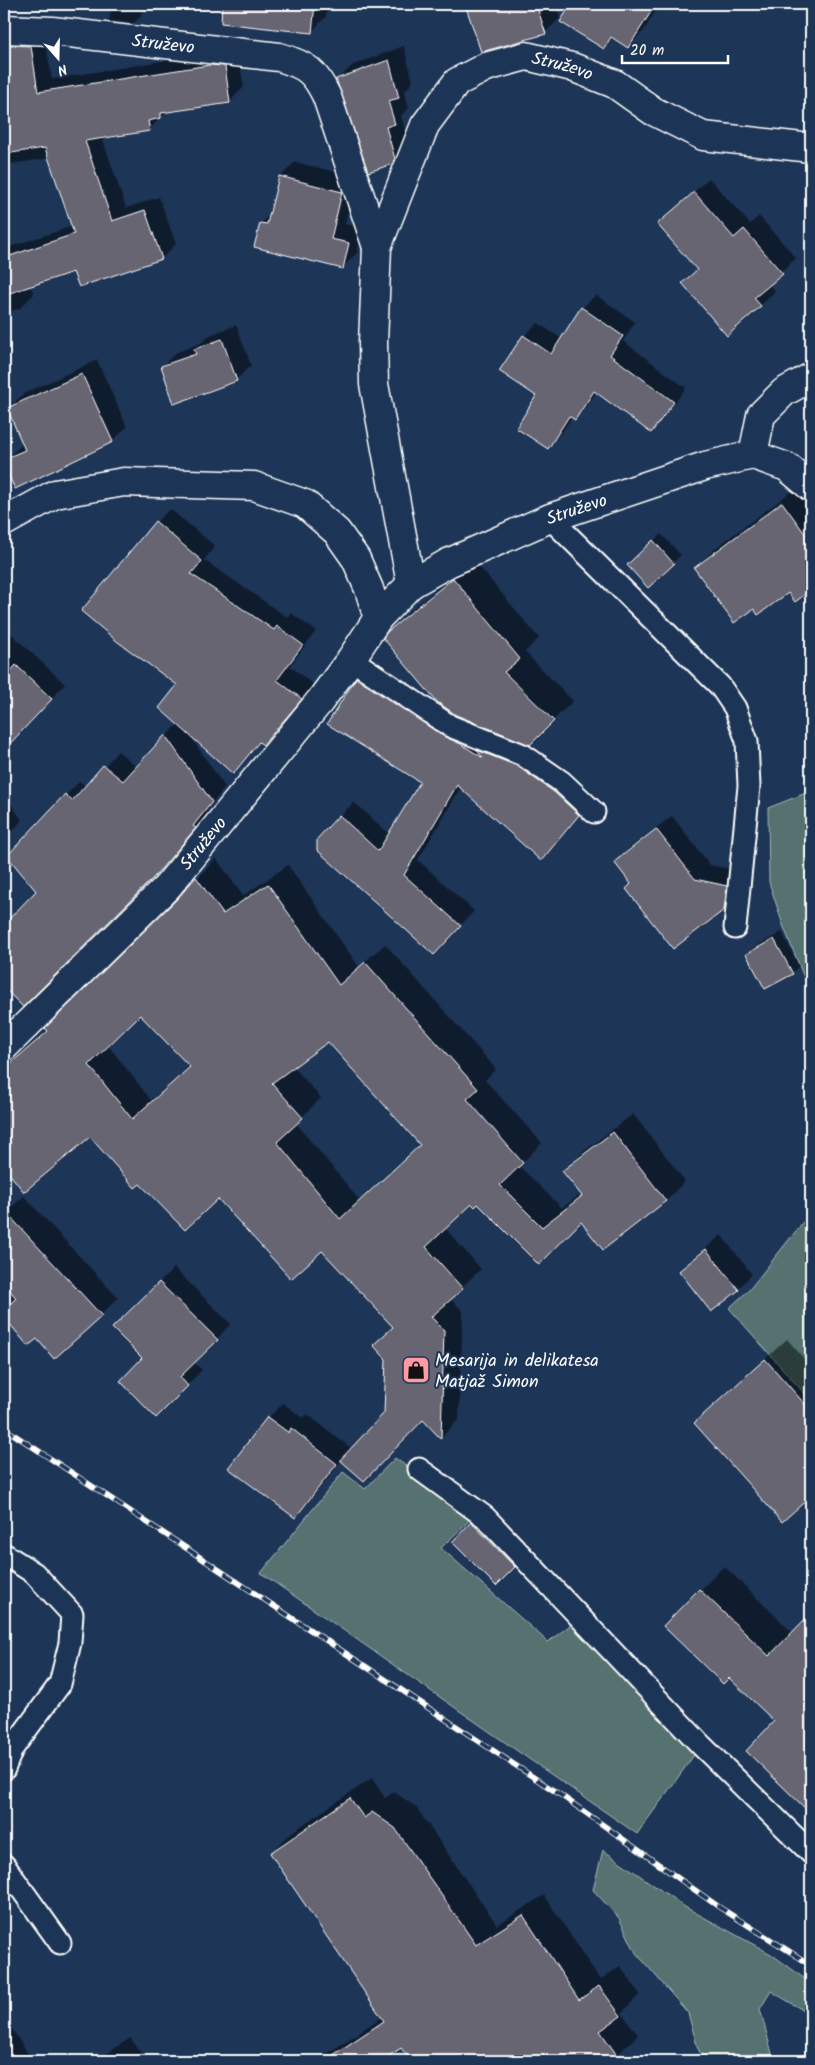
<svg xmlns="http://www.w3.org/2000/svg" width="815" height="2065" font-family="Kalam,sans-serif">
	<rect width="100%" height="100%" fill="#1d3557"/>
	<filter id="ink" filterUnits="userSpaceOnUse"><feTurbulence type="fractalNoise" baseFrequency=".02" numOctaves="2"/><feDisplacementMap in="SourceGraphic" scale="10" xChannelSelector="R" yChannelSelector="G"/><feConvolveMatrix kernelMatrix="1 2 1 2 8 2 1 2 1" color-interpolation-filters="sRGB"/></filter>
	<g filter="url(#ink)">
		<g fill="#54716f" stroke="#aab8b7">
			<path d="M 811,791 L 811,990 L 807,985 L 783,925 L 769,882 L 768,808 Z"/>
			<path d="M 811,1212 L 811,1401 L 729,1308 L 749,1290 Z"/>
			<path d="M 395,1458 L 474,1516 L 441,1548 L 548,1642 L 573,1623 L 697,1751 L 637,1834 L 261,1573 L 343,1472 L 365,1489 Z"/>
			<path d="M 603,1850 L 685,1907 L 771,1954 L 811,1983 L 811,2015 L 771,1991 L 760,2009 L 774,2061 L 705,2061 L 698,2049 L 688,2013 L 636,1953 L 619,1918 L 593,1890 Z"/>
		</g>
		<g fill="#0007" fill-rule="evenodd">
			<path d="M 112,4 L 143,4 L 141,16 L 134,23 L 109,21 Z"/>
			<path d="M 235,4 L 327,4 L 326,17 L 311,32 L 233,23 Z"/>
			<path d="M 467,4 L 555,4 L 560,18 L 545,33 L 482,51 Z"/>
			<path d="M 573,4 L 660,4 L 643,32 L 628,46 L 614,37 L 604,48 L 562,22 Z"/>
			<path d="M 4,22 L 44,32 L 52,79 L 224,51 L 238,53 L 244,87 L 230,101 L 167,111 L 149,130 L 102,137 L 126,208 L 159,197 L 176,244 L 162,258 L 74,270 L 30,285 L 34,294 L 20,308 L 4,314 L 4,234 L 9,247 L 73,226 L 50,158 L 4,165 Z"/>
			<path d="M 404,46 L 413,82 L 404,92 L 409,108 L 401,116 L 409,143 L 407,148 L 392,163 L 338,79 L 353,65 Z"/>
			<path d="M 295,162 L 356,177 L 345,224 L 363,228 L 357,253 L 342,268 L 261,223 L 271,214 L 280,177 Z"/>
			<path d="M 709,178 L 750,224 L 759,216 L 796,258 L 769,284 L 775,291 L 760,306 L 659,224 Z"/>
			<path d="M 596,295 L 635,322 L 623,341 L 686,388 L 664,417 L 651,431 L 597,391 L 588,405 L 575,418 L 572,417 L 561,433 L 548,447 L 524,336 L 538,323 L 562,339 L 582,308 Z"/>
			<path d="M 236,325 L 251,365 L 236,380 L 162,366 L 177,352 L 201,343 L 210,335 Z"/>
			<path d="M 97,360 L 127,427 L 112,441 L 5,460 L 24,443 L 8,409 L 23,394 Z"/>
			<path d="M 804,482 L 811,492 L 811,592 L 810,590 L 789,592 L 754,607 L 695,568 L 717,547 Z"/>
			<path d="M 170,509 L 215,546 L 204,560 L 287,617 L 291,613 L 316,631 L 290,666 L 314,685 L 277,730 L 263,744 L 260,741 L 233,772 L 188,733 L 225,787 L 207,811 L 209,813 L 170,861 L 23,1005 L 4,987 L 4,926 L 38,891 L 66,795 L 80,781 L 86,787 L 118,751 L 137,767 L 179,723 L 179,684 L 156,522 Z"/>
			<path d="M 661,534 L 681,555 L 648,586 L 635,558 Z"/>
			<path d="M 473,559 L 539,638 L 525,652 L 573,701 L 530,743 L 388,633 L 409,612 Z"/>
			<path d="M 4,614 L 11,622 L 5,628 L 65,684 L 12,740 L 4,740 Z"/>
			<path d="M 371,665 L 458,723 L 592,800 L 555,845 L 541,859 L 461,787 L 418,860 L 474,911 L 448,939 L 340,816 L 354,802 L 389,834 L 422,781 L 357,679 Z"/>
			<path d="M 4,794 L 22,820 L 4,841 Z"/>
			<path d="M 672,816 L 710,865 L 741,871 L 738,894 L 723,909 L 632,884 L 615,862 L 630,848 Z"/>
			<path d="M 216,858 L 243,896 L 288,865 L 359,967 L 385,944 L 496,1069 L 485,1080 L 542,1143 L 519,1166 L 562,1208 L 581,1194 L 564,1171 L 583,1152 L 633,1114 L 685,1181 L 666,1201 L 581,1220 L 539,1263 L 478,1202 L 472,1202 L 445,1228 L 481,1269 L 450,1298 L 463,1311 L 459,1419 L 441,1438 L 423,1418 L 342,1460 L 309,1502 L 295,1517 L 230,1468 L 268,1418 L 283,1403 L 303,1418 L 307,1414 L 352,1449 L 385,1414 L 387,1359 L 375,1345 L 394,1326 L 322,1249 L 219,1197 L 140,1182 L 90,1135 L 24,1190 L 4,1165 L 4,1067 L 48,1029 L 180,897 ZM 140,1013 L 191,1066 L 151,1100 L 108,1045 ZM 328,1041 L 421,1145 L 360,1201 L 296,1123 L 321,1098 L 293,1066 Z"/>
			<path d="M 782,932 L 799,966 L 792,973 L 748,954 L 755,947 Z"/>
			<path d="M 24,1196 L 118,1298 L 101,1315 L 37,1338 L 28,1344 L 4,1315 L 4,1214 Z"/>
			<path d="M 721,1235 L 752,1274 L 738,1289 L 680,1271 Z"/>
			<path d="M 174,1268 L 231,1324 L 194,1362 L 202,1370 L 156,1416 L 144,1358 L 114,1328 Z"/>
			<path d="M 787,1339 L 811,1367 L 811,1495 L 782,1520 L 696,1423 Z"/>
			<path d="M 487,1509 L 529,1551 L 496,1584 L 454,1542 Z"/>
			<path d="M 724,1566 L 793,1633 L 811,1615 L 811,1798 L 804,1805 L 776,1721 L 729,1676 L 665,1626 Z"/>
			<path d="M 372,1778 L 385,1798 L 394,1792 L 416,1807 L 497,1925 L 544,1895 L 600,1980 L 620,1966 L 640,1994 L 622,2013 L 638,2035 L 617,2055 L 609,2061 L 412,2061 L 402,2046 L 379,2061 L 316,2061 L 382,2017 L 271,1853 L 292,1832 Z"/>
			<path d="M 4,2017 L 33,2061 L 4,2061 Z"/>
			<path d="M 130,2038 L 147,2061 L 96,2061 Z"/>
		</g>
		<g fill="#686573" stroke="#fff" fill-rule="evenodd">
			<path d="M 222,4 L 315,4 L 312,33 L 221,23 Z"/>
			<path d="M 465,4 L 536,4 L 546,34 L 481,52 Z"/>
			<path d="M 571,4 L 656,4 L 628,48 L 611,37 L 604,49 L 560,22 Z"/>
			<path d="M 4,45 L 31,46 L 38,92 L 209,65 L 225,66 L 230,103 L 161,113 L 161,118 L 148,121 L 150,131 L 85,141 L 112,221 L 145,210 L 162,259 L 79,287 L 73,272 L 4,295 L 4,258 L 74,234 L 45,148 L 4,154 Z"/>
			<path d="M 389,60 L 399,98 L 388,101 L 395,124 L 386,127 L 395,159 L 393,164 L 368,172 L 336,79 Z"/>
			<path d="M 279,176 L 342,192 L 331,239 L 349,243 L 343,269 L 254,247 L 260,223 L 267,224 Z"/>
			<path d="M 694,192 L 734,238 L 744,229 L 783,274 L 754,298 L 761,306 L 727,336 L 682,283 L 697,270 L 657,224 Z"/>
			<path d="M 581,307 L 623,336 L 610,355 L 674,402 L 651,433 L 594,391 L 575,420 L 569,416 L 548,449 L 516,428 L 536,396 L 499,371 L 523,335 L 551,354 Z"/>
			<path d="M 222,339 L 237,381 L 174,404 L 161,366 L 196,354 L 194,349 Z"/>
			<path d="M 82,374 L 113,442 L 15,489 L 4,465 L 4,459 L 25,450 L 7,408 Z"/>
			<path d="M 782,502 L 811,542 L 811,590 L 795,602 L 788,593 L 758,615 L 754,609 L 734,623 L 694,568 Z"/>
			<path d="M 155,521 L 202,561 L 191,574 L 274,630 L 277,626 L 303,645 L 277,680 L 302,699 L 263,745 L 259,742 L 233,774 L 159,708 L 177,685 L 118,642 L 81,611 Z"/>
			<path d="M 653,540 L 674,564 L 648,588 L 627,565 Z"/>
			<path d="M 453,578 L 520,659 L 504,672 L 554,721 L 530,745 L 456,715 L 436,701 L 383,638 L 387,632 Z"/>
			<path d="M 16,665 L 52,699 L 4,750 L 4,679 Z"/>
			<path d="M 356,678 L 443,736 L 461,744 L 483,758 L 477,750 L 517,766 L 554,792 L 579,815 L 541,861 L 457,785 L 404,875 L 461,926 L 434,955 L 317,850 L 317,839 L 339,815 L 378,851 L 420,782 L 327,724 Z"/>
			<path d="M 165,735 L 212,802 L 193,826 L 196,828 L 155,876 L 23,1007 L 4,988 L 4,924 L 36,891 L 7,856 L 65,794 L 72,801 L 103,765 L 123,781 Z"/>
			<path d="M 656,829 L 695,879 L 727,886 L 724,910 L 673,949 L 626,889 L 631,884 L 614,862 Z"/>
			<path d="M 196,877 L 223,914 L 268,884 L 339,985 L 365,962 L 478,1089 L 467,1099 L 523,1163 L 500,1185 L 542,1227 L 582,1196 L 562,1171 L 613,1132 L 666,1201 L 603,1250 L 581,1222 L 539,1265 L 478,1204 L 475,1207 L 472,1204 L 426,1247 L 463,1289 L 431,1317 L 444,1330 L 441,1439 L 423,1420 L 364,1481 L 340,1460 L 384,1413 L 386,1359 L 373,1345 L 393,1327 L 322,1251 L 291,1279 L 218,1199 L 185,1230 L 140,1184 L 135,1188 L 90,1137 L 24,1192 L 4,1167 L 4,1069 L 48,1031 L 45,1028 L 178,898 ZM 140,1015 L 190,1067 L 132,1119 L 89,1065 ZM 328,1042 L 420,1145 L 340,1219 L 277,1142 L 303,1118 L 272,1083 Z"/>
			<path d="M 774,939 L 793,974 L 765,989 L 746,954 Z"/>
			<path d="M 4,1210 L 102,1316 L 54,1359 L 37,1339 L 28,1346 L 4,1317 L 4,1310 L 16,1298 L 4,1283 Z"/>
			<path d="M 706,1249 L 739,1290 L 711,1312 L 679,1271 Z"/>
			<path d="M 159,1282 L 218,1340 L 180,1377 L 188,1386 L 156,1418 L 120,1381 L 142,1358 L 112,1328 Z"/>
			<path d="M 765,1359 L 811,1411 L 811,1496 L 782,1522 L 694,1423 Z"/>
			<path d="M 267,1417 L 289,1433 L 291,1428 L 337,1464 L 295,1518 L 228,1468 Z"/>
			<path d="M 471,1522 L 515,1567 L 496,1586 L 452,1542 Z"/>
			<path d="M 699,1589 L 769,1656 L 811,1613 L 811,1814 L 746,1751 L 774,1721 L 729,1678 L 723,1684 L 663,1626 Z"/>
			<path d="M 350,1798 L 364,1818 L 372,1812 L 395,1828 L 476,1945 L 523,1915 L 579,2000 L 599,1986 L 621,2016 L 600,2031 L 621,2061 L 411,2061 L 401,2048 L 381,2061 L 324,2061 L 384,2021 L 270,1853 Z"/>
		</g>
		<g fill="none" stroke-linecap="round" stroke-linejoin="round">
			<g stroke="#fff" stroke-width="25">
				<g id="lane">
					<path d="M 550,518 L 720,686 L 735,708 L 747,741 L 749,786 L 735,928"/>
					<path d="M 351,659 L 450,726 L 523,755 L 562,782 L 594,812"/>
					<path d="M 419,1469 L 485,1517 L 702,1746 L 811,1853"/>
					<path d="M 4,1554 L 34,1573 L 72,1614 L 70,1643 L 60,1684 L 12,1749 L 4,1769"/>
					<path d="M 4,1865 L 60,1943"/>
				</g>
			</g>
			<g stroke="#fff" stroke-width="31">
				<g id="street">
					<path id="s1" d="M 4,29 L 52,31 L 279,57 C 306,65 315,71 327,97 L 377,247"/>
					<path d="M 753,455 L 787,467 L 811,487"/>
					<path d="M 4,522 L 55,494 L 124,482 L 254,486 L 305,504 L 337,532 L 356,559 L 369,589 L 378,618"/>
					<path id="s2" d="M 411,584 L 448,563 L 550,518 L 705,466 L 753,455 L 761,415 L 784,392 L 811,377"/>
					<path id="s3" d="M 4,1047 L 167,887 L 320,701 L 351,659 L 378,618 L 411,584 L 374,384 L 373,343 L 377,247 L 425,125 L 457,82 L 486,67 L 526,56 L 572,67 L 615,84 L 653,111 L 703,136 L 811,148"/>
				</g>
			</g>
			<use href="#lane" stroke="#1d3557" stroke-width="21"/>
			<use href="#street" stroke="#1d3557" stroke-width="28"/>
			<g stroke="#fff" stroke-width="5.5">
				<path id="rail" d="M 4,1428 L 562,1796 L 719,1907 L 811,1965"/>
			</g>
			<use href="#rail" stroke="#1d3557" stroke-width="4" stroke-dasharray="11" stroke-linecap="butt"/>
		</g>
	</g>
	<defs>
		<g id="shop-square" transform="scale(1.4375)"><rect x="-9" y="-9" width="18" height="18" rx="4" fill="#ff9aa2" stroke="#1d3557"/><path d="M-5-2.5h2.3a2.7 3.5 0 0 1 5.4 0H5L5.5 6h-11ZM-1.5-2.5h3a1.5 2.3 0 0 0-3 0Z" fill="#111"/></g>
	</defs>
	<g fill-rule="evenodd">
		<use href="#shop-square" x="416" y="1370"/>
	</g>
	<g text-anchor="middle" stroke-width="4" stroke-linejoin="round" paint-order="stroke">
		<g font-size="18" fill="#fff" stroke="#1d3557">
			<text dy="6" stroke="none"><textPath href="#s1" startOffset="160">Struževo</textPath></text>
			<text dy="6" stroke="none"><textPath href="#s3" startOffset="1255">Struževo</textPath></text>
			<text dy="6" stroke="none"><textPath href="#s2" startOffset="182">Struževo</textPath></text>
			<text dy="6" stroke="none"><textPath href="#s3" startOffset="285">Struževo</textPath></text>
		</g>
		<g font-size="18" fill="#fff" stroke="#1d3557" text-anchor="start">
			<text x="435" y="1366">Mesarija in delikatesa<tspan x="435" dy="21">Matjaž Simon</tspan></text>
		</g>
	</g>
	<rect width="815" height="2065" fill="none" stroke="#1d3557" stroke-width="20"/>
	<rect x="10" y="10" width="795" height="2045" fill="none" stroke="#fff" stroke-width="2" filter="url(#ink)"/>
	<g transform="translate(58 58) rotate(160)" stroke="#1d3557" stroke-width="4" paint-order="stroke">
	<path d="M0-4L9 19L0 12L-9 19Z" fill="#ffffff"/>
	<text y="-8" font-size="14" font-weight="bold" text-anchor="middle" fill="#ffffff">N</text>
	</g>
	<path d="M622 55v8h106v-8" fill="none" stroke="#ffffff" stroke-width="2.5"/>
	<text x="630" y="55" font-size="15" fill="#ffffff" stroke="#1d3557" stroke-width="4" paint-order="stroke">20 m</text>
</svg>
